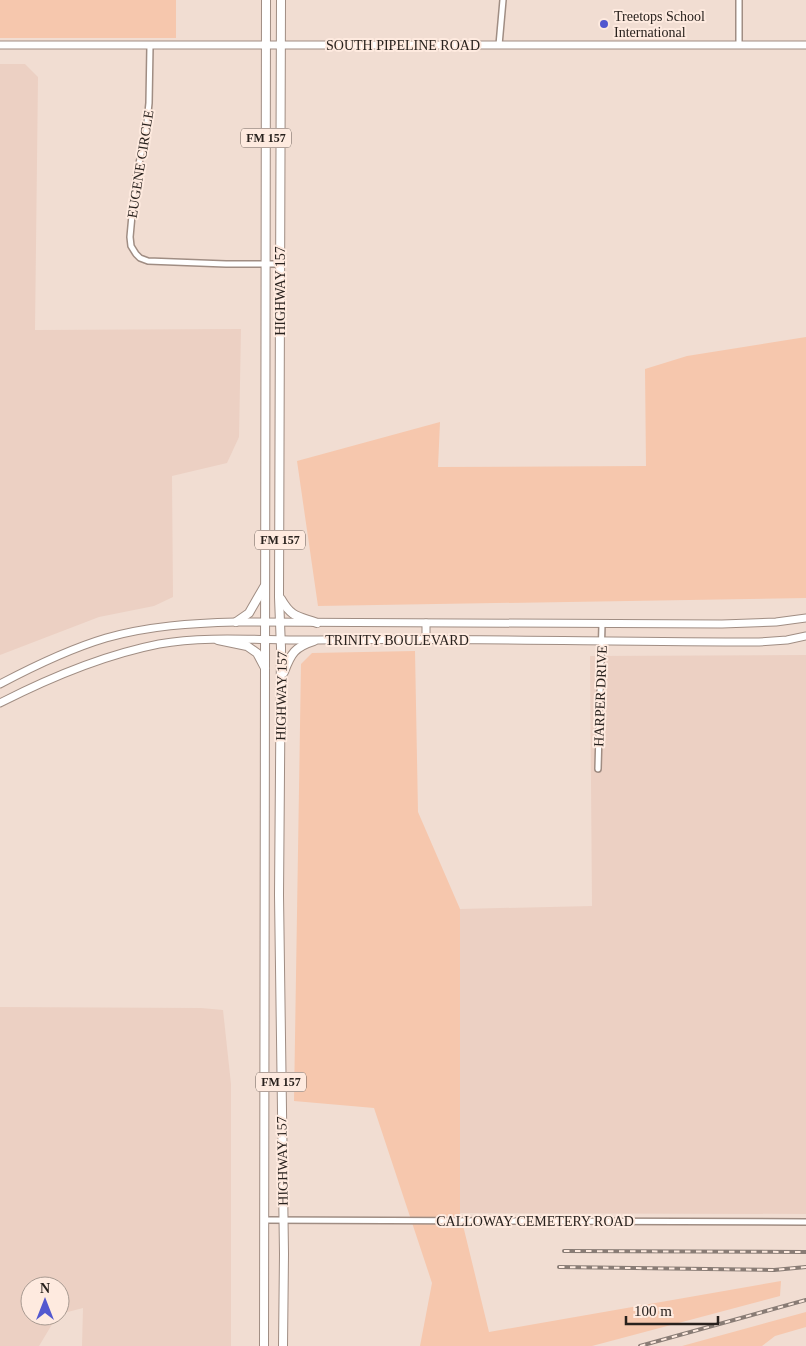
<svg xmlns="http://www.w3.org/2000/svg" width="806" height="1346" font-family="Georgia,serif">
	<rect width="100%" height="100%" fill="#f1ddd2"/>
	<g fill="#ecd0c3">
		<path d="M 0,64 L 25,64 L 38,77 L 35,330 L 241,329 L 239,437 L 227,463 L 172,476 L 173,597 L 154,606 L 99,617 L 0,655 Z"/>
		<path d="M 806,655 L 806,1214 L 460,1213 L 460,909 L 592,906 L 590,656 Z"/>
		<path d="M 0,1007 L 201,1008 L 223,1010 L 231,1084 L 231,1346 L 82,1346 L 83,1308 L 60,1314 L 60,1286 L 30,1286 L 30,1316 L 57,1316 L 39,1346 L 0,1346 Z"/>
	</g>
	<g fill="#f6c7ad">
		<rect x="0" y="0" width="176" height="38"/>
		<path d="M 806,337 L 806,598 L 318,606 L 297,461 L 440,422 L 438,467 L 646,466 L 645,369 L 687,356 Z"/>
		<path d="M 415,651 L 418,812 L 460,909 L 460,1213 L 489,1332 L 781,1281 L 780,1296 L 592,1346 L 420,1346 L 432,1283 L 374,1108 L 294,1101 L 301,664 L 312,653 Z"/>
		<path d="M 806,1312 L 806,1327 L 775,1336 L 762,1346 L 682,1346 Z"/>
	</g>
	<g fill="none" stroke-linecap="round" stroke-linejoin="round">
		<g stroke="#a08d83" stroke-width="8">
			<g id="street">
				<path d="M 739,0 L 739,45"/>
				<path d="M 499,45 L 503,0"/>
				<path d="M 150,46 L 149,103 L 146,131 L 135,182 L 130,237 L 131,246 L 136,254 L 140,258 L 148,261 L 226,264 L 281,264"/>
				<path d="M 598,769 L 602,624"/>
				<path d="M 264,1220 L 806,1222"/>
			</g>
		</g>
		<g stroke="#a08d83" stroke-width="9">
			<g id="secondary">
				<path d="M 0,45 L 806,45"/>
				<path d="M 426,623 L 426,639"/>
				<path d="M 0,684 C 34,666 69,649 106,638 C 148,626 192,623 236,622 L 722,624 L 776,622 L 806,618"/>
				<path d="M 0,703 C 51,677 103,655 159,644 C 209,635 266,641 318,640 C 465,638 612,642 759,642 L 787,640 L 806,636"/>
			</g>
		</g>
		<g stroke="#a08d83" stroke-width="10">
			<g id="primary">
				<path d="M 281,0 L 279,597 L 281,648 L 279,895 L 284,1254 L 283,1346"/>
				<path d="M 281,599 C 292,618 298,616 317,623"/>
				<path d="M 236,622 L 249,613 L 264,587"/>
				<path d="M 218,640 L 247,646 L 257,653 L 265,668"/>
				<path d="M 284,672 C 291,653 295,647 314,641"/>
				<path d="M 264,1346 L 266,0"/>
			</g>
		</g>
		<use href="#street" stroke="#fff" stroke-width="5"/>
		<use href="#secondary" stroke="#fff" stroke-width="7"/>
		<use href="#primary" stroke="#fff" stroke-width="8"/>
		<g stroke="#897c75" stroke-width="4">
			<g id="rail">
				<path d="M 564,1251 L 806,1252"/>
				<path d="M 559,1267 L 774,1270 L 806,1267"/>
				<path d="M 640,1346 L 806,1300"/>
			</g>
		</g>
		<use href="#rail" stroke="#feeadf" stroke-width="2" stroke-dasharray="5.5" stroke-linecap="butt"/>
	</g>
	<circle fill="#5358cf" stroke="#feeadf" stroke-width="2" cx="604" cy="24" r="5"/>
	<g text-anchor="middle" stroke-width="4" stroke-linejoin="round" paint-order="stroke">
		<g fill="#feeadf" stroke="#685d57" stroke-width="1">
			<rect x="241" y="128.5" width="50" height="19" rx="4"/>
			<rect x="255" y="530.5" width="50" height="19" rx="4"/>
			<rect x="256" y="1072.5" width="50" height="19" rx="4"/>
		</g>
		<g font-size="12" font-weight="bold" fill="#28211d">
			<text x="266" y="142">FM 157</text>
			<text x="280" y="544">FM 157</text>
			<text x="281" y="1086">FM 157</text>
		</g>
		<g font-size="14" fill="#28211d" stroke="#feeadf" text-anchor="start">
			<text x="614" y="21">Treetops School<tspan x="614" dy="16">International</tspan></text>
		</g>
		<g font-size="14" fill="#28211d" stroke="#feeadf">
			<text x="403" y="50">SOUTH PIPELINE ROAD</text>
			<text transform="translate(140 164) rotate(-81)" y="5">EUGENE CIRCLE</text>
			<text transform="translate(280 291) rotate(-90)" y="5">HIGHWAY 157</text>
			<text x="397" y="645">TRINITY BOULEVARD</text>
			<text transform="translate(281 696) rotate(-89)" y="5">HIGHWAY 157</text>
			<text transform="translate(600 696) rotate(-88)" y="5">HARPER DRIVE</text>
			<text transform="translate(282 1161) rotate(-91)" y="5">HIGHWAY 157</text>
			<text x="535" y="1226">CALLOWAY CEMETERY ROAD</text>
		</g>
	</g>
	<g transform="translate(45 1301)"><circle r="24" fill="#feeadf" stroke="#a89a91"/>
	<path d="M0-4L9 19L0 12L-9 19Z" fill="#5358cf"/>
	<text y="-8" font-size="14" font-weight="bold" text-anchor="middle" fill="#28211d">N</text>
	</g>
	<path d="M626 1316v8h92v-8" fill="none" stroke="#28211d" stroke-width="2.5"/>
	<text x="634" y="1316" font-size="15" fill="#28211d" stroke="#feeadf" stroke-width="4" paint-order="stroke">100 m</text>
</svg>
